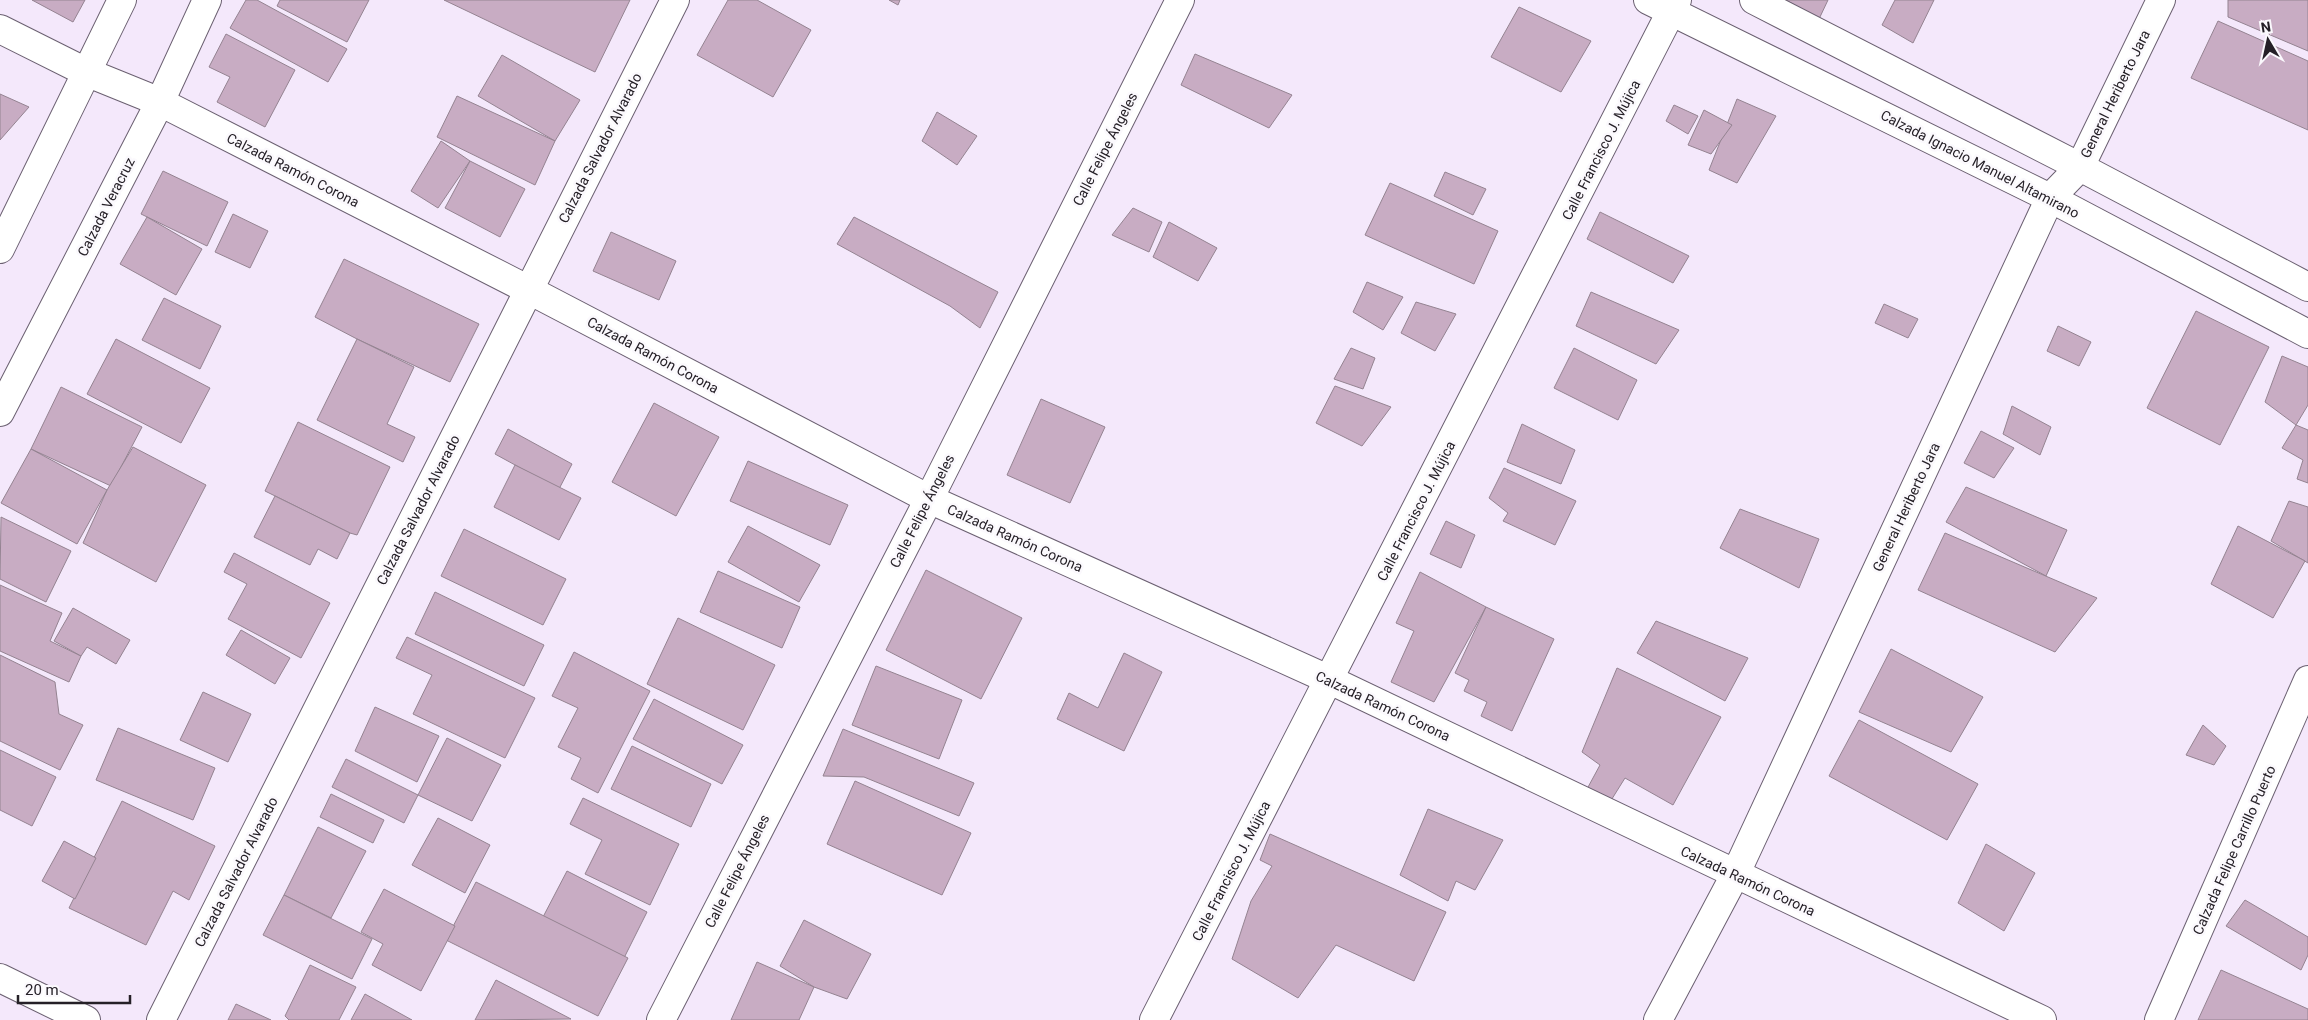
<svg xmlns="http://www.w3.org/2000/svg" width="2308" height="1020" font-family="Roboto,sans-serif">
	<rect width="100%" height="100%" fill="#f4e8fb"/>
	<g fill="#c8acc3" stroke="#948391">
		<path d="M 32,0 L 85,0 L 73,22 Z"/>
		<path d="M 246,0 L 257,0 L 347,49 L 328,82 L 230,28 Z"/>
		<path d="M 280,0 L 369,0 L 347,42 L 277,6 Z"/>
		<path d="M 444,0 L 630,0 L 595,72 Z"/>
		<path d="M 728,0 L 757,0 L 811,30 L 773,97 L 697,55 Z"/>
		<path d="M 889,0 L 900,0 L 898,5 Z"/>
		<path d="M 1786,0 L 1828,0 L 1819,19 Z"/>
		<path d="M 1895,0 L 1934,0 L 1913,43 L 1882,25 Z"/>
		<path d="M 2228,0 L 2308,0 L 2308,51 L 2228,17 Z"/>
		<path d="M 1519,7 L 1591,41 L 1561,92 L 1491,57 Z"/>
		<path d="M 2218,21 L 2308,61 L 2308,130 L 2191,78 Z"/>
		<path d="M 226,34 L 295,70 L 265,127 L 217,102 L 230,77 L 209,67 Z"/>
		<path d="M 1195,54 L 1292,95 L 1269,128 L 1181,85 Z"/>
		<path d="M 502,55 L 580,100 L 555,141 L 478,96 Z"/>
		<path d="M 0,94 L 29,107 L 0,140 Z"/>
		<path d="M 457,96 L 555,141 L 535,185 L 437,137 Z"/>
		<path d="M 1737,99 L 1776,116 L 1737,183 L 1709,170 Z"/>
		<path d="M 1674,105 L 1698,116 L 1688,134 L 1666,121 Z"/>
		<path d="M 1704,110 L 1732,125 L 1711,154 L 1688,145 Z"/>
		<path d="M 937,112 L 977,136 L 957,165 L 922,141 Z"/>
		<path d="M 441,141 L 470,161 L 438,208 L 411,191 Z"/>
		<path d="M 470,161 L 525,189 L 500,237 L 445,208 Z"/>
		<path d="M 163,171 L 228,202 L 207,246 L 141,214 Z"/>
		<path d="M 1445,172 L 1486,189 L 1473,215 L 1434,196 Z"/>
		<path d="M 1390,183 L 1498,231 L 1474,284 L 1365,235 Z"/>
		<path d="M 1133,208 L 1162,222 L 1149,252 L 1112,235 Z"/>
		<path d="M 1600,212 L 1689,256 L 1673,283 L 1587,239 Z"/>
		<path d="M 233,214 L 268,231 L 250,268 L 215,252 Z"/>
		<path d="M 147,217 L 202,249 L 176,295 L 120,264 Z"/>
		<path d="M 854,217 L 998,292 L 980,328 L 950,306 L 837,244 Z"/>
		<path d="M 1169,222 L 1217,248 L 1198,281 L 1153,257 Z"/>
		<path d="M 611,232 L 676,261 L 659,300 L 593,271 Z"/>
		<path d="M 344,259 L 479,324 L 450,382 L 357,339 L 315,317 Z"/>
		<path d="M 1367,282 L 1403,297 L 1383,330 L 1353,312 Z"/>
		<path d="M 1591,292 L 1679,330 L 1656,364 L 1576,326 Z"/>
		<path d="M 164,298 L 221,326 L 200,369 L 142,340 Z"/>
		<path d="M 1416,302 L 1456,314 L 1435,351 L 1401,333 Z"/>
		<path d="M 1884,304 L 1918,319 L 1908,338 L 1875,323 Z"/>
		<path d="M 2196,311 L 2269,347 L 2220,445 L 2147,408 Z"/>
		<path d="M 2058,326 L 2091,342 L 2079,366 L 2047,351 Z"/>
		<path d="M 116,339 L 210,388 L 181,443 L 87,394 Z"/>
		<path d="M 357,339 L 414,367 L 387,424 L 415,437 L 403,462 L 317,420 Z"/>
		<path d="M 1351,348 L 1375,358 L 1363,389 L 1334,379 Z"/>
		<path d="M 1574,348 L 1637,380 L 1618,420 L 1554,388 Z"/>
		<path d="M 2282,356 L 2308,367 L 2308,405 L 2296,425 L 2265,402 Z"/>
		<path d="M 1335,386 L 1391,407 L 1362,446 L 1316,423 Z"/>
		<path d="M 61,387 L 142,427 L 111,486 L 31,449 Z"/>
		<path d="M 1041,399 L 1105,427 L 1070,503 L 1007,475 Z"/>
		<path d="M 654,403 L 719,437 L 676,516 L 612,482 Z"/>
		<path d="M 2012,406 L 2051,427 L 2040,455 L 2003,434 Z"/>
		<path d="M 298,422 L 390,467 L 357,535 L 350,533 L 265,491 Z"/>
		<path d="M 1522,424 L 1575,450 L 1561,484 L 1507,462 Z"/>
		<path d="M 2296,425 L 2308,430 L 2308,483 L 2297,479 L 2303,460 L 2282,448 Z"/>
		<path d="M 508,429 L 572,464 L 559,489 L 495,454 Z"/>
		<path d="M 1981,431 L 2014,448 L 1994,478 L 1964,463 Z"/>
		<path d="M 133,447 L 206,485 L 156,582 L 83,543 L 107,490 Z"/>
		<path d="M 31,449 L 107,490 L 77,544 L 1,503 Z"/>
		<path d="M 748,461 L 848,505 L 830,545 L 730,501 Z"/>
		<path d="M 515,465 L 581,498 L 559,540 L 494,507 Z"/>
		<path d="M 1504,468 L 1576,501 L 1555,545 L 1503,521 L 1508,513 L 1489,498 Z"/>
		<path d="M 1966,487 L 2067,530 L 2046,576 L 1946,522 Z"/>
		<path d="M 275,496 L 350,533 L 337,559 L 318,549 L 310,565 L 254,537 Z"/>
		<path d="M 2289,501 L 2308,507 L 2308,563 L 2271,541 Z"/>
		<path d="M 1740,509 L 1819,539 L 1799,588 L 1720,548 Z"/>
		<path d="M 1,517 L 71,551 L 46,602 L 0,579 Z"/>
		<path d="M 1446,521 L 1475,535 L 1461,568 L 1430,554 Z"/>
		<path d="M 748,526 L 820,565 L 799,602 L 728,562 Z"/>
		<path d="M 2238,526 L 2305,561 L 2273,618 L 2211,584 Z"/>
		<path d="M 464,529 L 566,579 L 543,625 L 441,576 Z"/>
		<path d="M 1945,533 L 2097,598 L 2055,652 L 1918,590 Z"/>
		<path d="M 234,553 L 330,603 L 301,658 L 228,619 L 247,584 L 224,572 Z"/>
		<path d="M 926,570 L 1022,618 L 981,699 L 886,650 Z"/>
		<path d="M 718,571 L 800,607 L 782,648 L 700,612 Z"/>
		<path d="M 1420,572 L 1486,607 L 1434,702 L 1391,682 L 1414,631 L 1396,623 Z"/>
		<path d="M 0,585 L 62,613 L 50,641 L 81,656 L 69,682 L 0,651 Z"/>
		<path d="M 435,592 L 544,645 L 524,686 L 415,634 Z"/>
		<path d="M 1486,607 L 1554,639 L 1512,731 L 1481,716 L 1487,702 L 1464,691 L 1469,680 L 1455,673 Z"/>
		<path d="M 73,608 L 130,640 L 116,664 L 87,647 L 81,656 L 54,641 Z"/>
		<path d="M 678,618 L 775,665 L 743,730 L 647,684 Z"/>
		<path d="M 1656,621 L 1748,658 L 1725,701 L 1637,653 Z"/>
		<path d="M 241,630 L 290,658 L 275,684 L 226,655 Z"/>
		<path d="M 407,637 L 535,698 L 505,758 L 413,714 L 432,675 L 396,658 Z"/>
		<path d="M 1891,649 L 1983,697 L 1951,752 L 1859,712 Z"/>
		<path d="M 574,652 L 650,691 L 598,793 L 571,779 L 581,758 L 558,747 L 578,708 L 552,696 Z"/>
		<path d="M 1124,653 L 1162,672 L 1124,751 L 1057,719 L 1069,693 L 1098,708 Z"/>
		<path d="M 0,655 L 55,682 L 59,714 L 83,725 L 60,770 L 0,741 Z"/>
		<path d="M 876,666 L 962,700 L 939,759 L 852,725 Z"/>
		<path d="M 1617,668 L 1721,717 L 1673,805 L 1625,778 L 1610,802 L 1587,789 L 1600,765 L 1582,752 Z"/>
		<path d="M 203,692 L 251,714 L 228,762 L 180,740 Z"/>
		<path d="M 654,699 L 743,745 L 722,784 L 633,739 Z"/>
		<path d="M 375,707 L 439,736 L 417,782 L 355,751 Z"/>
		<path d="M 1859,720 L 1978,784 L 1947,840 L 1829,776 Z"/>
		<path d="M 2203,725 L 2226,746 L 2214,765 L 2186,755 Z"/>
		<path d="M 118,728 L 215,768 L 193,820 L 96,780 Z"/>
		<path d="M 843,729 L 974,783 L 959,816 L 864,777 L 823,776 Z"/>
		<path d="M 447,738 L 501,765 L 472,821 L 418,795 Z"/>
		<path d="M 632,746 L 711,784 L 691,827 L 611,789 Z"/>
		<path d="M 0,750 L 56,777 L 32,826 L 0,810 Z"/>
		<path d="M 346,759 L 418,795 L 404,823 L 332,787 Z"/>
		<path d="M 855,781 L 971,833 L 942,895 L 827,844 Z"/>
		<path d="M 331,794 L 384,820 L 373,843 L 320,817 Z"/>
		<path d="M 583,798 L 679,844 L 650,905 L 585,874 L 602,840 L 570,824 Z"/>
		<path d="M 122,801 L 215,846 L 189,900 L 173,891 L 146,945 L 69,908 Z"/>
		<path d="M 1428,809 L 1503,840 L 1475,890 L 1456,881 L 1448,901 L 1400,875 Z"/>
		<path d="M 438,818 L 490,845 L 465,893 L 412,865 Z"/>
		<path d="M 318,827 L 366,851 L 331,918 L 284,895 Z"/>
		<path d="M 1270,834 L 1446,912 L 1414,981 L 1336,945 L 1298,998 L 1232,959 L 1251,901 L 1272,866 L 1260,860 Z"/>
		<path d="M 64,841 L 96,858 L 75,899 L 42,881 Z"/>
		<path d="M 1986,844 L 2035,873 L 2004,931 L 1958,903 Z"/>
		<path d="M 567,871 L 647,912 L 624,958 L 543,917 Z"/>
		<path d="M 476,882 L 628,958 L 598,1016 L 446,940 Z"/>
		<path d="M 384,889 L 455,926 L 421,991 L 372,965 L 383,944 L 361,932 Z"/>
		<path d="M 284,895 L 372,939 L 352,979 L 263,935 Z"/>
		<path d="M 2245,900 L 2308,937 L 2308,955 L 2301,970 L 2226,926 Z"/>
		<path d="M 804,920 L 871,954 L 847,999 L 814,987 L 780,966 Z"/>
		<path d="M 757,962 L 814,987 L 799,1020 L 731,1020 Z"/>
		<path d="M 310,965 L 356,987 L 339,1020 L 289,1020 L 285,1016 Z"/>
		<path d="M 2221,970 L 2308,1009 L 2308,1020 L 2198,1020 Z"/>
		<path d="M 496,980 L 571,1019 L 475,1020 Z"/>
		<path d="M 365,994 L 412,1020 L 351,1020 Z"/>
		<path d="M 236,1004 L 271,1020 L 228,1020 Z"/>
	</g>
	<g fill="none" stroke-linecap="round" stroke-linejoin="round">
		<g stroke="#6b6071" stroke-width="30">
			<g id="minor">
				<path d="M 0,29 L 86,72 L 160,102 L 529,290 L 929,499 L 1330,680 L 2042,1020"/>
				<path d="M 0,978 L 86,1020"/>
				<path d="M 161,1020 L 675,0"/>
				<path d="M 661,1020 L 929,499 L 1180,0"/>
				<path d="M 1154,1020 L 1677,0"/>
				<path d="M 1658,1020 L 1735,875 L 2050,198 L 2080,167 L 2161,0"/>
				<path d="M 2159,1020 L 2308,680"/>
			</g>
		</g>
		<g stroke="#6b6071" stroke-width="30">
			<g id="tertiary">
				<path d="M 1648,0 L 2050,198 L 2308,334"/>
				<path d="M 1754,0 L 2080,167 L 2308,287"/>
				<path d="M 0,249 L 122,0"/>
				<path d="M 0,412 L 160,102 L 207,0"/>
			</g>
		</g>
		<use href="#minor" stroke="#fff" stroke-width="28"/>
		<use href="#tertiary" stroke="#fff" stroke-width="28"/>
	</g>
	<g text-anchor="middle" stroke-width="5" stroke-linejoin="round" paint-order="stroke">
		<g font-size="14" fill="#252027" stroke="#fbf9fd">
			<text transform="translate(2115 94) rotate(-64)" y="5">General Heriberto Jara</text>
			<text transform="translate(600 148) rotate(-63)" y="5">Calzada Salvador Alvarado</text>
			<text transform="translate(1105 149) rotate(-63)" y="5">Calle Felipe Ángeles</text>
			<text transform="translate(1601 150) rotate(-63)" y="5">Calle Francisco J. Mújica</text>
			<text transform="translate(1980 164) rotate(27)" y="5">Calzada Ignacio Manuel Altamirano</text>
			<text transform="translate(293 170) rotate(27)" y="5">Calzada Ramón Corona</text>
			<text transform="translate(106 207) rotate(-63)" y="5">Calzada Veracruz</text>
			<text transform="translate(653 355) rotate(28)" y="5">Calzada Ramón Corona</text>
			<text transform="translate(1906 507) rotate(-65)" y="5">General Heriberto Jara</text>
			<text transform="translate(418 510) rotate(-63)" y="5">Calzada Salvador Alvarado</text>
			<text transform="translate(922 511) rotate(-63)" y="5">Calle Felipe Ángeles</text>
			<text transform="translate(1416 511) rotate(-63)" y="5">Calle Francisco J. Mújica</text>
			<text transform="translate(1015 538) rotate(24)" y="5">Calzada Ramón Corona</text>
			<text transform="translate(1383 706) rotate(25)" y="5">Calzada Ramón Corona</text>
			<text transform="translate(2234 850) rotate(-66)" y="5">Calzada Felipe Carrillo Puerto</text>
			<text transform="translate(737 871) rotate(-63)" y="5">Calle Felipe Ángeles</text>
			<text transform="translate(1231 871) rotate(-63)" y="5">Calle Francisco J. Mújica</text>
			<text transform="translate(236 872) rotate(-63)" y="5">Calzada Salvador Alvarado</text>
			<text transform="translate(1748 881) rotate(25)" y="5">Calzada Ramón Corona</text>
		</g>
	</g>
	<g transform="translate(2268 40) rotate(351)" stroke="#fbf9fd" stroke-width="4" paint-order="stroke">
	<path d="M0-4L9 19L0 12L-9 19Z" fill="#252027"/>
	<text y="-8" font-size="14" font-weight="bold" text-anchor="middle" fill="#252027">N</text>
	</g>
	<path d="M18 995v8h112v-8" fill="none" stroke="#252027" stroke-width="2.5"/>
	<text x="25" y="995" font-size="15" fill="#252027" stroke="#fbf9fd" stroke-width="4" paint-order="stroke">20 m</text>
</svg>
